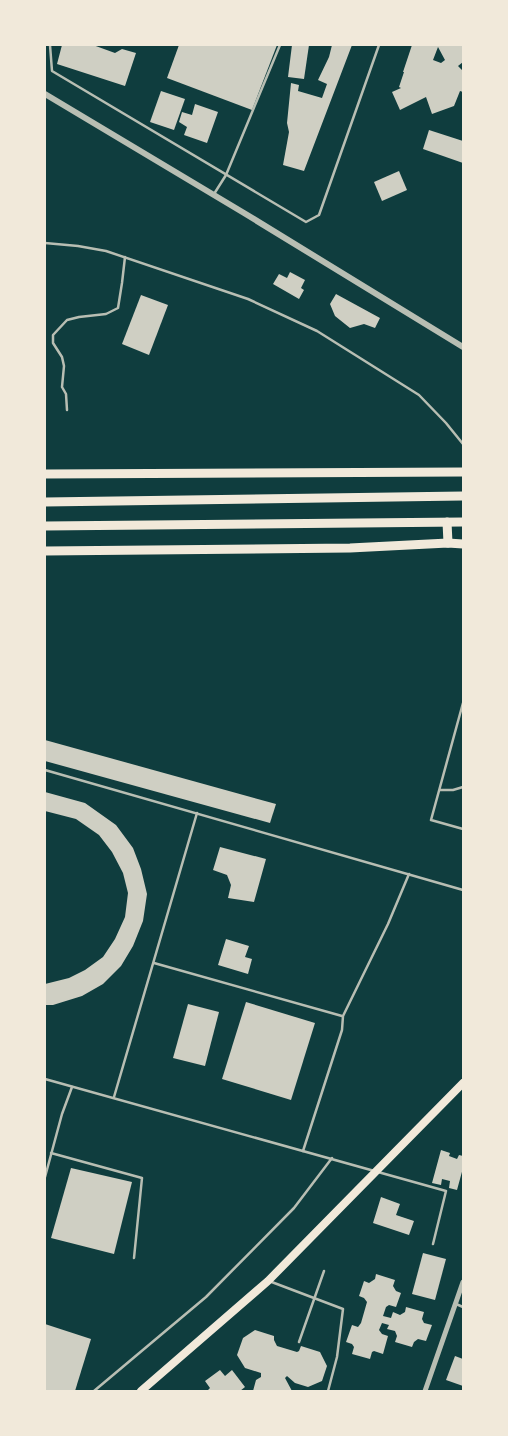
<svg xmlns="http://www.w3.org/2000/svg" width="508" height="1436" font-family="Overpass,sans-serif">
	<rect width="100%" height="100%" fill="#0f3d3e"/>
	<g fill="#cfcfc3" fill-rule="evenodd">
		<path d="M 62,45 L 93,45 L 115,53 L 122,49 L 136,53 L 125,86 L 57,64 Z"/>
		<path d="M 179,45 L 277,45 L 252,110 L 167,78 Z"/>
		<path d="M 292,45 L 309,45 L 304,79 L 288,77 Z"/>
		<path d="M 332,45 L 352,45 L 304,171 L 283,165 L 289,132 L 287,123 L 291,83 L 299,85 L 298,91 L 322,98 L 327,84 L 318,80 L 329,57 Z"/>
		<path d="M 412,45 L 463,45 L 463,62 L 458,66 L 463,71 L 463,92 L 460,91 L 454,106 L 432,114 L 426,97 L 400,110 L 392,92 L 401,88 L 399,87 L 404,72 L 403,72 ZM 438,47 L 445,60 L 441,63 L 433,60 Z"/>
		<path d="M 161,91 L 185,99 L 174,130 L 150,122 Z"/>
		<path d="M 195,104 L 218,112 L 207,143 L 184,135 L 187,127 L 179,122 L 182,112 L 192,115 Z"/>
		<path d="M 429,130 L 463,141 L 463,163 L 423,149 Z"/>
		<path d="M 399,171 L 407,190 L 382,201 L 374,182 Z"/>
		<path d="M 290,272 L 305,280 L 301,288 L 304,290 L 299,299 L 273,284 L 279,274 L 287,278 Z"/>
		<path d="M 336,294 L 380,318 L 375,328 L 364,324 L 350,328 L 335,316 L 330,304 Z"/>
		<path d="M 141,295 L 168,305 L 149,355 L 122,344 Z"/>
		<path d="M 45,740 L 276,804 L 270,823 L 45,761 Z"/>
		<path d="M 45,792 L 85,803 L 116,825 L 133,848 L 141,869 L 147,894 L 143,921 L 133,946 L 121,966 L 103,984 L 82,996 L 53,1005 L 45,1005 L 45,984 L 69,978 L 85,970 L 103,957 L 115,939 L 125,917 L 128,893 L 123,873 L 112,852 L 99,835 L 76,819 L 45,811 Z"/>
		<path d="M 220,847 L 266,859 L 254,902 L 228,898 L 231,885 L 227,875 L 213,870 Z"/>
		<path d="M 226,939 L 249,946 L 245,957 L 252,959 L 248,974 L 218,965 Z"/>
		<path d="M 246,1002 L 315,1023 L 291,1100 L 222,1079 Z"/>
		<path d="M 188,1004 L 219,1012 L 205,1066 L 173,1058 Z"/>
		<path d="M 441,1150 L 450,1153 L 449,1156 L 457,1159 L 459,1155 L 463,1156 L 463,1168 L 457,1190 L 449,1188 L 450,1181 L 442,1179 L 441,1185 L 432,1183 Z"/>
		<path d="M 71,1168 L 132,1182 L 114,1254 L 51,1238 Z"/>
		<path d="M 381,1197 L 400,1204 L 396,1215 L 414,1221 L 409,1235 L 373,1223 Z"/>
		<path d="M 423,1253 L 446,1259 L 435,1300 L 412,1294 Z"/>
		<path d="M 376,1274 L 395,1280 L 393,1286 L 396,1291 L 401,1293 L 396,1307 L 389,1305 L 386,1307 L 383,1316 L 391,1318 L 393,1312 L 400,1315 L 405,1312 L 406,1307 L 424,1312 L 422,1319 L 424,1323 L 432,1325 L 426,1341 L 418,1339 L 414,1342 L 412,1347 L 395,1342 L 397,1336 L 395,1331 L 387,1329 L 389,1325 L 382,1323 L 379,1330 L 382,1334 L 388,1336 L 383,1354 L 374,1351 L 372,1352 L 370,1359 L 352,1354 L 354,1347 L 352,1344 L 346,1342 L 352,1325 L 358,1327 L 361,1323 L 367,1302 L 364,1298 L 359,1296 L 364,1281 L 369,1283 L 375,1279 Z"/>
		<path d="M 45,1324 L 91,1339 L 75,1391 L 45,1391 Z"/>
		<path d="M 255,1330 L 274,1336 L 274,1340 L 277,1346 L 297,1352 L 299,1351 L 301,1346 L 320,1352 L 327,1366 L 322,1381 L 308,1387 L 295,1383 L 287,1376 L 285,1378 L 292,1391 L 253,1391 L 256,1380 L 261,1377 L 261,1373 L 245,1368 L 237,1355 L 243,1338 Z"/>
		<path d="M 455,1356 L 463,1359 L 463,1386 L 446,1380 Z"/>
		<path d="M 220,1370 L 225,1376 L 232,1370 L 245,1387 L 240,1391 L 207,1391 L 210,1388 L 205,1381 Z"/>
	</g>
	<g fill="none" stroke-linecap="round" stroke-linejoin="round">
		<g stroke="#b8beb3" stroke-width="2.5">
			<path d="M 50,45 L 52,71 L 306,222 L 319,215 L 379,45"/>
			<path d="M 214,194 L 226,175 L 280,45"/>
			<path d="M 45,243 L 78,246 L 106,251 L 248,299 L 317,331 L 419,395 L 446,423 L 463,444"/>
			<path d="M 67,410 L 66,394 L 62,387 L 64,366 L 62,357 L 53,343 L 53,335 L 67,320 L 79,317 L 106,314 L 118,308 L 122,283 L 125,257"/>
			<path d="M 463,703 L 431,820 L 463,829"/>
			<path d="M 45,770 L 463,890"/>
			<path d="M 440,790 L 453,790 L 463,787"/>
			<path d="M 154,963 L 342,1016"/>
			<path d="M 45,1079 L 446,1191 L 433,1244"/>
			<path d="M 114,1097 L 197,813"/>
			<path d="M 303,1151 L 342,1030 L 343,1016 L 388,924 L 409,874"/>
			<path d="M 51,1153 L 142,1178 L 134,1258"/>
			<path d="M 45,1177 L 62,1114 L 72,1087"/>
			<path d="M 269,1281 L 343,1309 L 337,1357 L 328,1391"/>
			<path d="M 456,1304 L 463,1307"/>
			<path d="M 299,1342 L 324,1271"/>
			<path d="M 94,1391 L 206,1297 L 294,1208 L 332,1158"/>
		</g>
		<path stroke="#b8beb3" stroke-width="5" d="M 425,1391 L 463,1282"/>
		<path stroke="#b8beb3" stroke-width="6" d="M 45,94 L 244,213 L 463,347"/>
		<path stroke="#f1e9da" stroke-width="8" d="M 141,1391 L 268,1281 L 463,1083"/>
		<g stroke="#f1e9da" stroke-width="9">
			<path d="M 45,474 L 463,472"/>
			<path d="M 45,551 L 350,548 L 448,543 L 463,544"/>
		</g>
		<g stroke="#f1e9da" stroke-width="9">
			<path d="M 45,502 L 463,496"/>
			<path d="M 447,522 L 448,543"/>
			<path d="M 45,526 L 463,522"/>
		</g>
	</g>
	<rect width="508" height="1436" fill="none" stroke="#f1e9da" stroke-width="92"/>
</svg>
